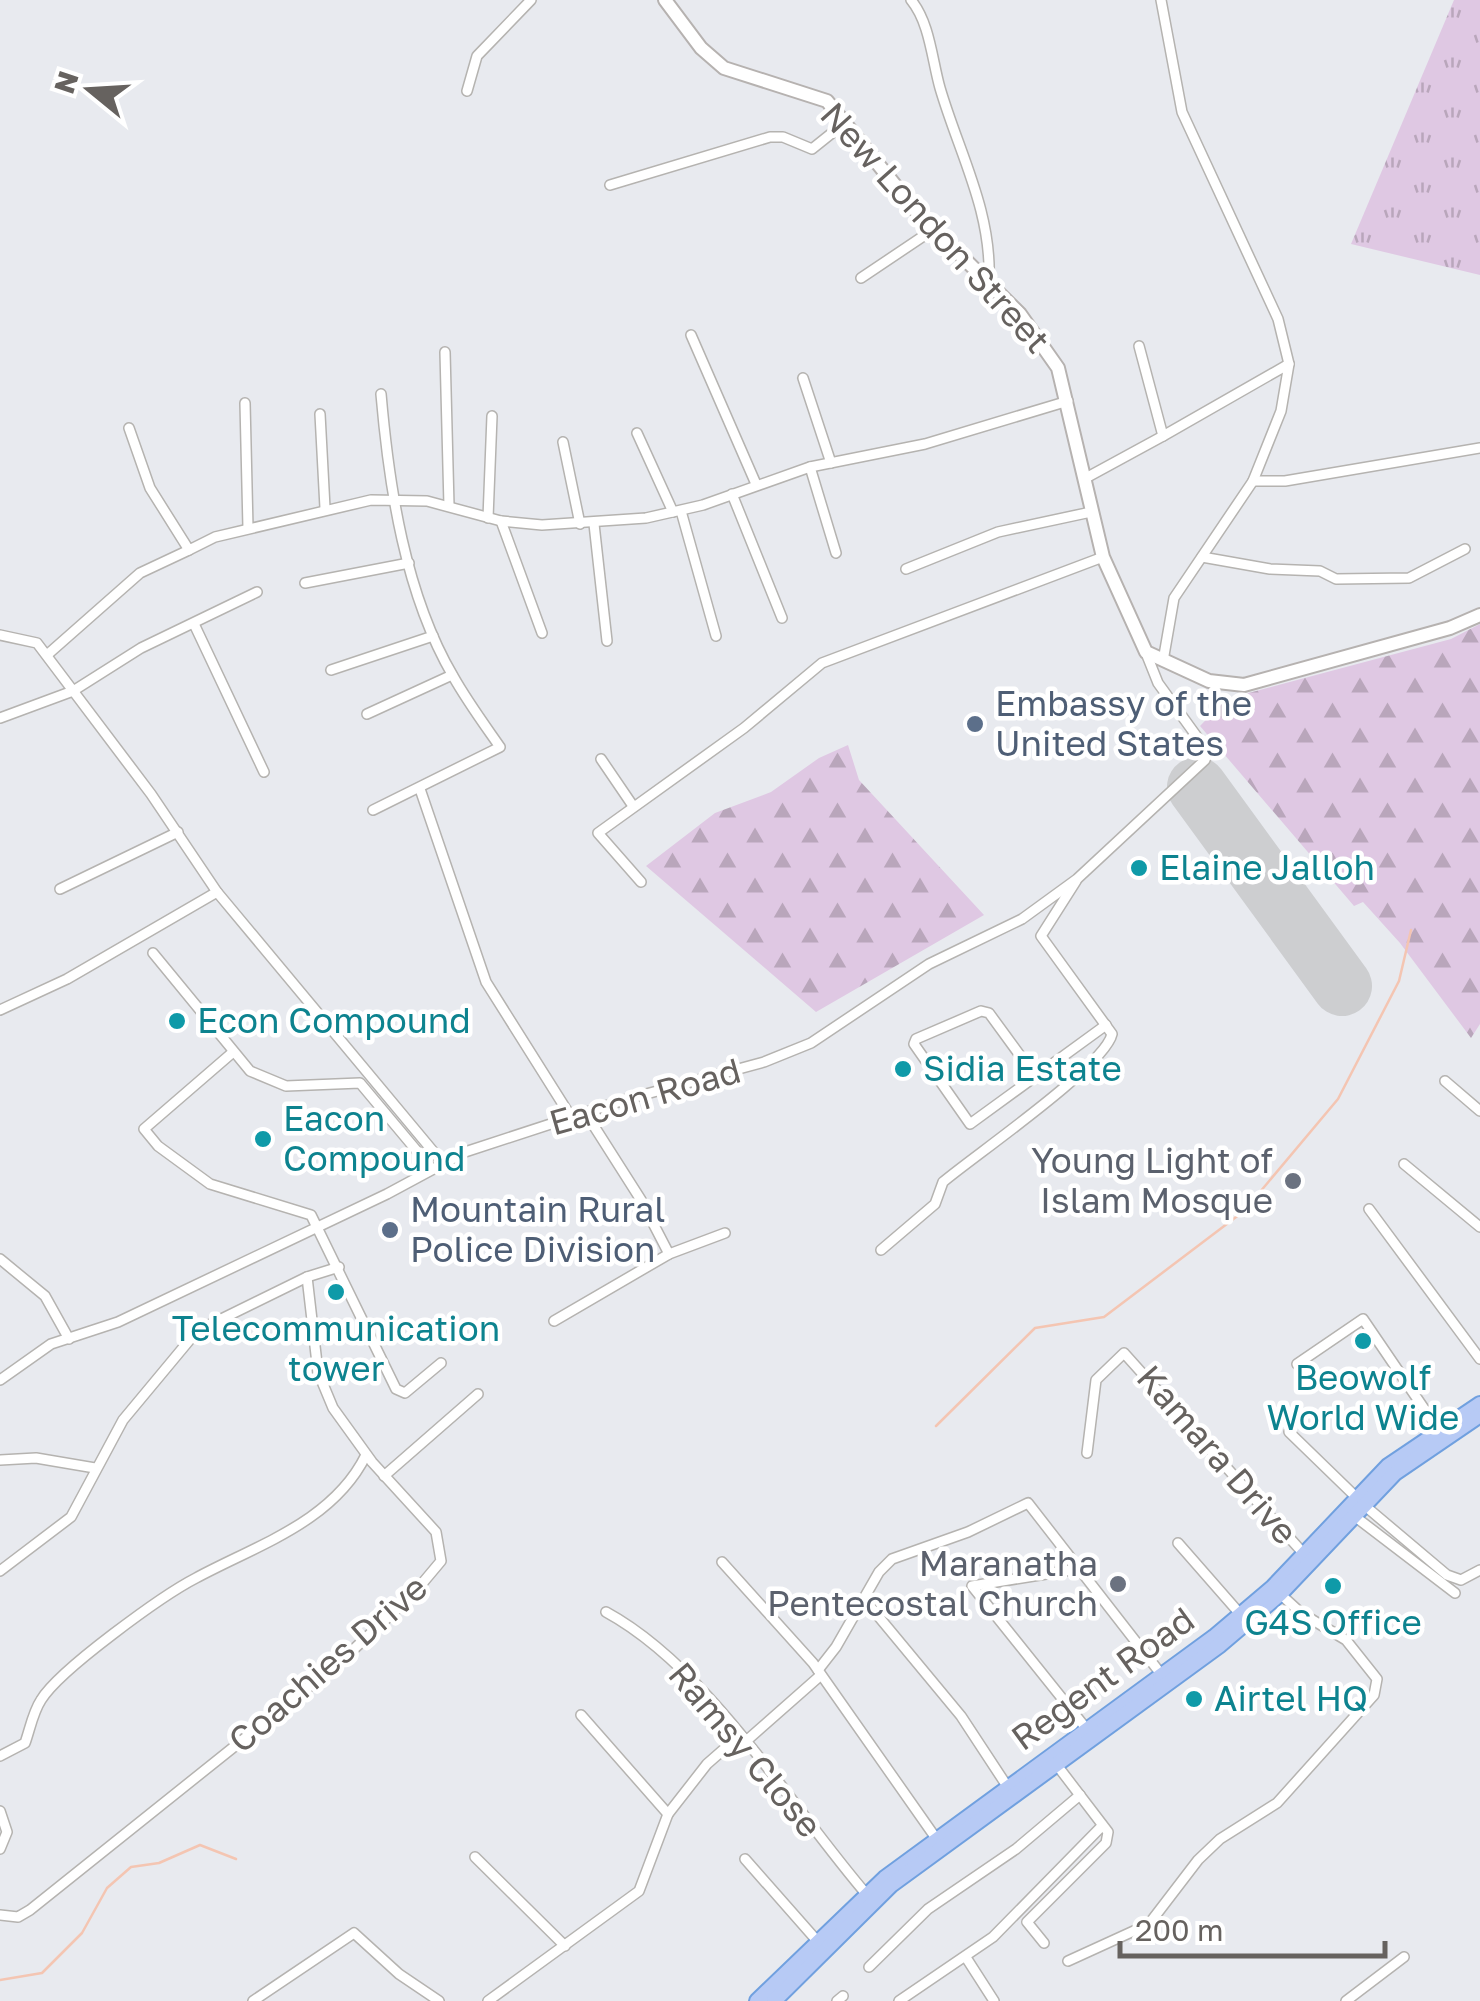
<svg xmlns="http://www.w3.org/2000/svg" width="1480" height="2001" font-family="'Golos Text',sans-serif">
	<defs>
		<pattern id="forest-firs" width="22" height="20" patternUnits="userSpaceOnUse" patternTransform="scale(2.5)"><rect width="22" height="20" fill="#dfc8e3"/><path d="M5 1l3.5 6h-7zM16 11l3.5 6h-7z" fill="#b9a6bb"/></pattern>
		<pattern id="park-tufts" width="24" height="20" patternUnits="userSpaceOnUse" patternTransform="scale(2.5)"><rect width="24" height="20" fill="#dfc8e3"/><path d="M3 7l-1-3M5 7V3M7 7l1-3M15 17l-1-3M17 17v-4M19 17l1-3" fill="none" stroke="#b9a6bb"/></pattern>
	</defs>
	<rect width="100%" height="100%" fill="#e8eaef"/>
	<g fill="url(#forest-firs)">
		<path d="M 1480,624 L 1480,1024 L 1471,1038 L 1400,943 L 1363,902 L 1354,906 L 1200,726 L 1226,699 L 1451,639 Z"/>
		<path d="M 848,745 L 859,780 L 984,915 L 816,1012 L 646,866 L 715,813 L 771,792 L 819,758 Z"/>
	</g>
	<path fill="url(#park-tufts)" d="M 1454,0 L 1480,0 L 1480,275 L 1351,244 Z"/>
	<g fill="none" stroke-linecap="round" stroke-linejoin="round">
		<g stroke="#f4c5b2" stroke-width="2.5">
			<path d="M 936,1426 L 1035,1328 L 1104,1317 L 1244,1211 L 1338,1099 L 1399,981 L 1411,930"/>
			<path d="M 0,1980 L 42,1973 L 82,1933 L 107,1888 L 131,1867 L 159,1863 L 200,1845 L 236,1859"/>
		</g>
		<path stroke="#cdced0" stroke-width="60" d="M 1197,787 L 1342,986"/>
		<g stroke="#b5b3b0" stroke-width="12">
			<g id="street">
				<path d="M 911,0 C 930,23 932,60 940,88 C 959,153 992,211 989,281"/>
				<path d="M 1161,0 L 1182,112 L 1278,319 L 1289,364 L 1281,411 L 1253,481 L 1174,598 L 1163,661"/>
				<path d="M 467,91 L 477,56 L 531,0"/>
				<path d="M 610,185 L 770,137 L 783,137 L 812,149 L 847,121"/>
				<path d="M 861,278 L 934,229"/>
				<path d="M 691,335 L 756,484"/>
				<path d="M 445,352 L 449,506"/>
				<path d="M 803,378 L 831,463"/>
				<path d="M 245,403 L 248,528"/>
				<path d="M 320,414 L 325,508"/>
				<path d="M 129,428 L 150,488 L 189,550 L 215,537 L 371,500 L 427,501 L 501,521 L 542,525 L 646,518 L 703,505 L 810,467 L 925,444 L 1068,401"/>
				<path d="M 637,433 L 673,512"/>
				<path d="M 1163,436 L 1289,364"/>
				<path d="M 563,442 L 580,524"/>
				<path d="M 810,467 L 836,553"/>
				<path d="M 1084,479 L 1163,436 L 1139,346"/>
				<path d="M 1253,481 L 1285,481 L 1480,448"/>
				<path d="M 732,494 L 782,618"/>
				<path d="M 681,511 L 716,636"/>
				<path d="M 488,518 L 492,416"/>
				<path d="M 501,521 L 542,633"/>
				<path d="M 594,524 L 607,641"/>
				<path d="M 1202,557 L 1270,569 L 1320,571 L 1336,579 L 1409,578 L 1465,549"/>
				<path d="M 906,569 L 998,532 L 1091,512"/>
				<path d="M 305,583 L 409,563"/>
				<path d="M 195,626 L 264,772"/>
				<path d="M 0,635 L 37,643 L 151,794 L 217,892 L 442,1162"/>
				<path d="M 47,655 L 140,573 L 189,550"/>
				<path d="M 331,670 L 433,636"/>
				<path d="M 367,714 L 452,675"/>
				<path d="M 0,718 L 73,691 L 141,648 L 257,592"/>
				<path d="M 601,759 L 633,806"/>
				<path d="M 420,789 L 486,982 L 571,1117"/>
				<path d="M 373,810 L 500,747 C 484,724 467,701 453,676 C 405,594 389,487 381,394"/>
				<path d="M 641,882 L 598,833 L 744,728 L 822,663 L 1103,557"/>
				<path d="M 60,889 L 178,832"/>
				<path d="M 153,953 L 250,1071 L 286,1086 L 360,1083 L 432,1169"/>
				<path d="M 0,1010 L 67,979 L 217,892"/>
				<path d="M 232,1053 L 144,1129 L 158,1146 L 210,1184 L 311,1215 L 396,1389 L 405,1393 L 441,1363"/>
				<path d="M 1035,1076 L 989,1013 L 981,1011 L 916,1039 L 914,1044 L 970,1124 L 1106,1025"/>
				<path d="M 1445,1081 L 1480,1111"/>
				<path d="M 585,1112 L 641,1200 L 669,1254"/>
				<path d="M 1404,1164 L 1480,1227"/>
				<path d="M 1369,1209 L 1480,1359"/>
				<path d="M 881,1250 L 935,1204 L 943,1182 C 975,1155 1105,1066 1112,1034 L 1041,936 L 1076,881"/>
				<path d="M 0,1259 L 45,1296 L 69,1339"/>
				<path d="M 554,1321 L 669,1254 L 725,1233"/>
				<path d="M 1297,1364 L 1363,1319 L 1442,1435"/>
				<path d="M 0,1380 L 51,1344 L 118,1322 L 387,1194 L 465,1152 L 624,1100 L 764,1062 L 811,1043 L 929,964 L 1022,919 L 1077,879 L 1205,760 L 1208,752 L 1158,683 L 1146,653"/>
				<path d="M 1289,1432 L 1357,1498"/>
				<path d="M 1087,1453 L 1096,1380 L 1124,1353 L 1304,1554"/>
				<path d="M 0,1460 L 36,1458 L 95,1468"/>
				<path d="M 384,1476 L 478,1394"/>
				<path d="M 1364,1505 L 1447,1575 L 1461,1580 L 1480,1570"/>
				<path d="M 1353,1515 L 1455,1593"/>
				<path d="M 1178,1543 L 1241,1615"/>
				<path d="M 722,1562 L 813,1663 L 940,1844"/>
				<path d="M 1071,1570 L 972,1586 L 1085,1727"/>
				<path d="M 0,1571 L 71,1517 L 123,1420 L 197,1331 L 307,1277 L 339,1267"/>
				<path d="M 864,1599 L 961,1716 L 1007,1786"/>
				<path d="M 606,1612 C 709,1668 791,1807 868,1896"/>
				<path d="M 818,1670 L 836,1647 L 879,1572 L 892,1559 L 968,1532 L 1028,1503 L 1161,1674"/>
				<path d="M 581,1715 L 668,1814"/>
				<path d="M 745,1742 L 821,1675"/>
				<path d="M 0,1756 L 25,1743 C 30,1729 33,1712 41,1700 C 59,1670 163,1595 196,1578 C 257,1545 333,1522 366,1455"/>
				<path d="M 0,1811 L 7,1832 L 0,1849"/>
				<path d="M 475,1857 L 565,1946"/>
				<path d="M 745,1859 L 819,1943"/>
				<path d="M 0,1915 L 18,1917 L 30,1910 L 340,1662 L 415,1592 L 441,1561 L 436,1532 L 372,1462 L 333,1408 L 318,1372 L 307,1277"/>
				<path d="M 1044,1943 L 1027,1922 L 1106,1843 L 1108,1832 L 1053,1760"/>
				<path d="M 967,1959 L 994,2001"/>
				<path d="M 1068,1961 L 1149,1924 L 1198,1860 L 1220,1839 L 1277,1803 L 1374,1695 L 1377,1679 L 1346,1640 L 1301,1613 L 1278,1592"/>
				<path d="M 869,1967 L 928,1909 L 1016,1849 L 1080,1795"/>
				<path d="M 253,2001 L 354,1933 L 399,1974 L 439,2001"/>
				<path d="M 488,2001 L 639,1891 L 668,1814 L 707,1764 L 739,1736"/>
				<path d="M 837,2001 L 843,1996"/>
				<path d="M 899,2001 L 993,1937 L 1102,1826"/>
				<path d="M 1346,2001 L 1404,1957"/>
			</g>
		</g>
		<g stroke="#b6b2b0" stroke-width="16">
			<path id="secondary" d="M 665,0 L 701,48 L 724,68 L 827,101 L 916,211 L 1020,314 L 1058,368 L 1103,557 L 1146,652 L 1209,681 L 1244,685 L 1450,628 L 1480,615"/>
		</g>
		<g stroke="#70a0df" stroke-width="18">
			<g id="primary">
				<path d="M 757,2001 L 885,1878 L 1214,1637 L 1273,1587 L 1388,1466 L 1480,1404"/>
				<path d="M 774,2001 L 891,1885 L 1220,1645 L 1280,1594 L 1395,1473 L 1480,1415"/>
			</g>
		</g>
		<use href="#street" stroke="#fff" stroke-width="9"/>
		<use href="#secondary" stroke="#fff" stroke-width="12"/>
		<use href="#primary" stroke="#b7caf5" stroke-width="14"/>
	</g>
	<g fill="#5c6f8a" stroke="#fff" stroke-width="4">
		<circle cx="975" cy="724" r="10"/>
		<circle cx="390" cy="1230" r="10"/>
	</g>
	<g fill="#0f9aa8" stroke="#fff" stroke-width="4">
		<circle cx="1139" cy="868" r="10"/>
		<circle cx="177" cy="1021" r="10"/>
		<circle cx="903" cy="1069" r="10"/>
		<circle cx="263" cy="1139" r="10"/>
		<circle cx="336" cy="1292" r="10"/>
		<circle cx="1363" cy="1341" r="10"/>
		<circle cx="1333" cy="1586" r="10"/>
		<circle cx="1194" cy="1699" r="10"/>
	</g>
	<g fill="#6b7280" stroke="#fff" stroke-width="4">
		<circle cx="1293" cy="1181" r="10"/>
		<circle cx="1118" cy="1584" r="10"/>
	</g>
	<g text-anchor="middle" stroke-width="9" stroke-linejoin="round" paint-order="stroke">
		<g font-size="35" fill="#66625f" stroke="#fff">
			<text transform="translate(935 228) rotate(48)" y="12">New London Street</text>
			<text transform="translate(645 1097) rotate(-16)" y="12">Eacon Road</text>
			<text transform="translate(1217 1455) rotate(49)" y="12">Kamara Drive</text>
			<text transform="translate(328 1664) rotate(-41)" y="12">Coachies Drive</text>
			<text transform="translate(1103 1679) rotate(-36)" y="12">Regent Road</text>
			<text transform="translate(745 1750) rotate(50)" y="12">Ramsy Close</text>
		</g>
		<g font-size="35" fill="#4e5e75" stroke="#fff" text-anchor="start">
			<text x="995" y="716">Embassy of the<tspan x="995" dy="40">United States</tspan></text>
			<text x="410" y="1222">Mountain Rural<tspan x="410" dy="40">Police Division</tspan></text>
		</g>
		<g font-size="35" fill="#0d838f" stroke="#fff" text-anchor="start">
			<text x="1159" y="880">Elaine Jalloh</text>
			<text x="197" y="1033">Econ Compound</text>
			<text x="923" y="1081">Sidia Estate</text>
			<text x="283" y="1131">Eacon<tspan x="283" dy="40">Compound</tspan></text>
			<text x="336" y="1341" text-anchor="middle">Telecommunication<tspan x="336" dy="40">tower</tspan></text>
			<text x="1363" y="1390" text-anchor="middle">Beowolf<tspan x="1363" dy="40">World Wide</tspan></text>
			<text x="1333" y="1635" text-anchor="middle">G4S Office</text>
			<text x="1214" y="1711">Airtel HQ</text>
		</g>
		<g font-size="35" fill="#5b616d" stroke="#fff" text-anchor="end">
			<text x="1273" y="1173">Young Light of<tspan x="1273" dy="40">Islam Mosque</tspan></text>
			<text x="1098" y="1576">Maranatha<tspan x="1098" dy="40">Pentecostal Church</tspan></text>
		</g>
	</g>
	<g transform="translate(90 90) rotate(288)" stroke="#ffffff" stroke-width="8" paint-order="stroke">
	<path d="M0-8L18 38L0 25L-18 38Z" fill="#66625f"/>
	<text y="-15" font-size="28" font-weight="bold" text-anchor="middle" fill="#66625f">N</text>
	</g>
	<path d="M1120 1941v15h265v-15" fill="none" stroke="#66625f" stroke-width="5"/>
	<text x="1135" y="1941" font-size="30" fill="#66625f" stroke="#ffffff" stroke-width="8" paint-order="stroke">200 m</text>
</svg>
